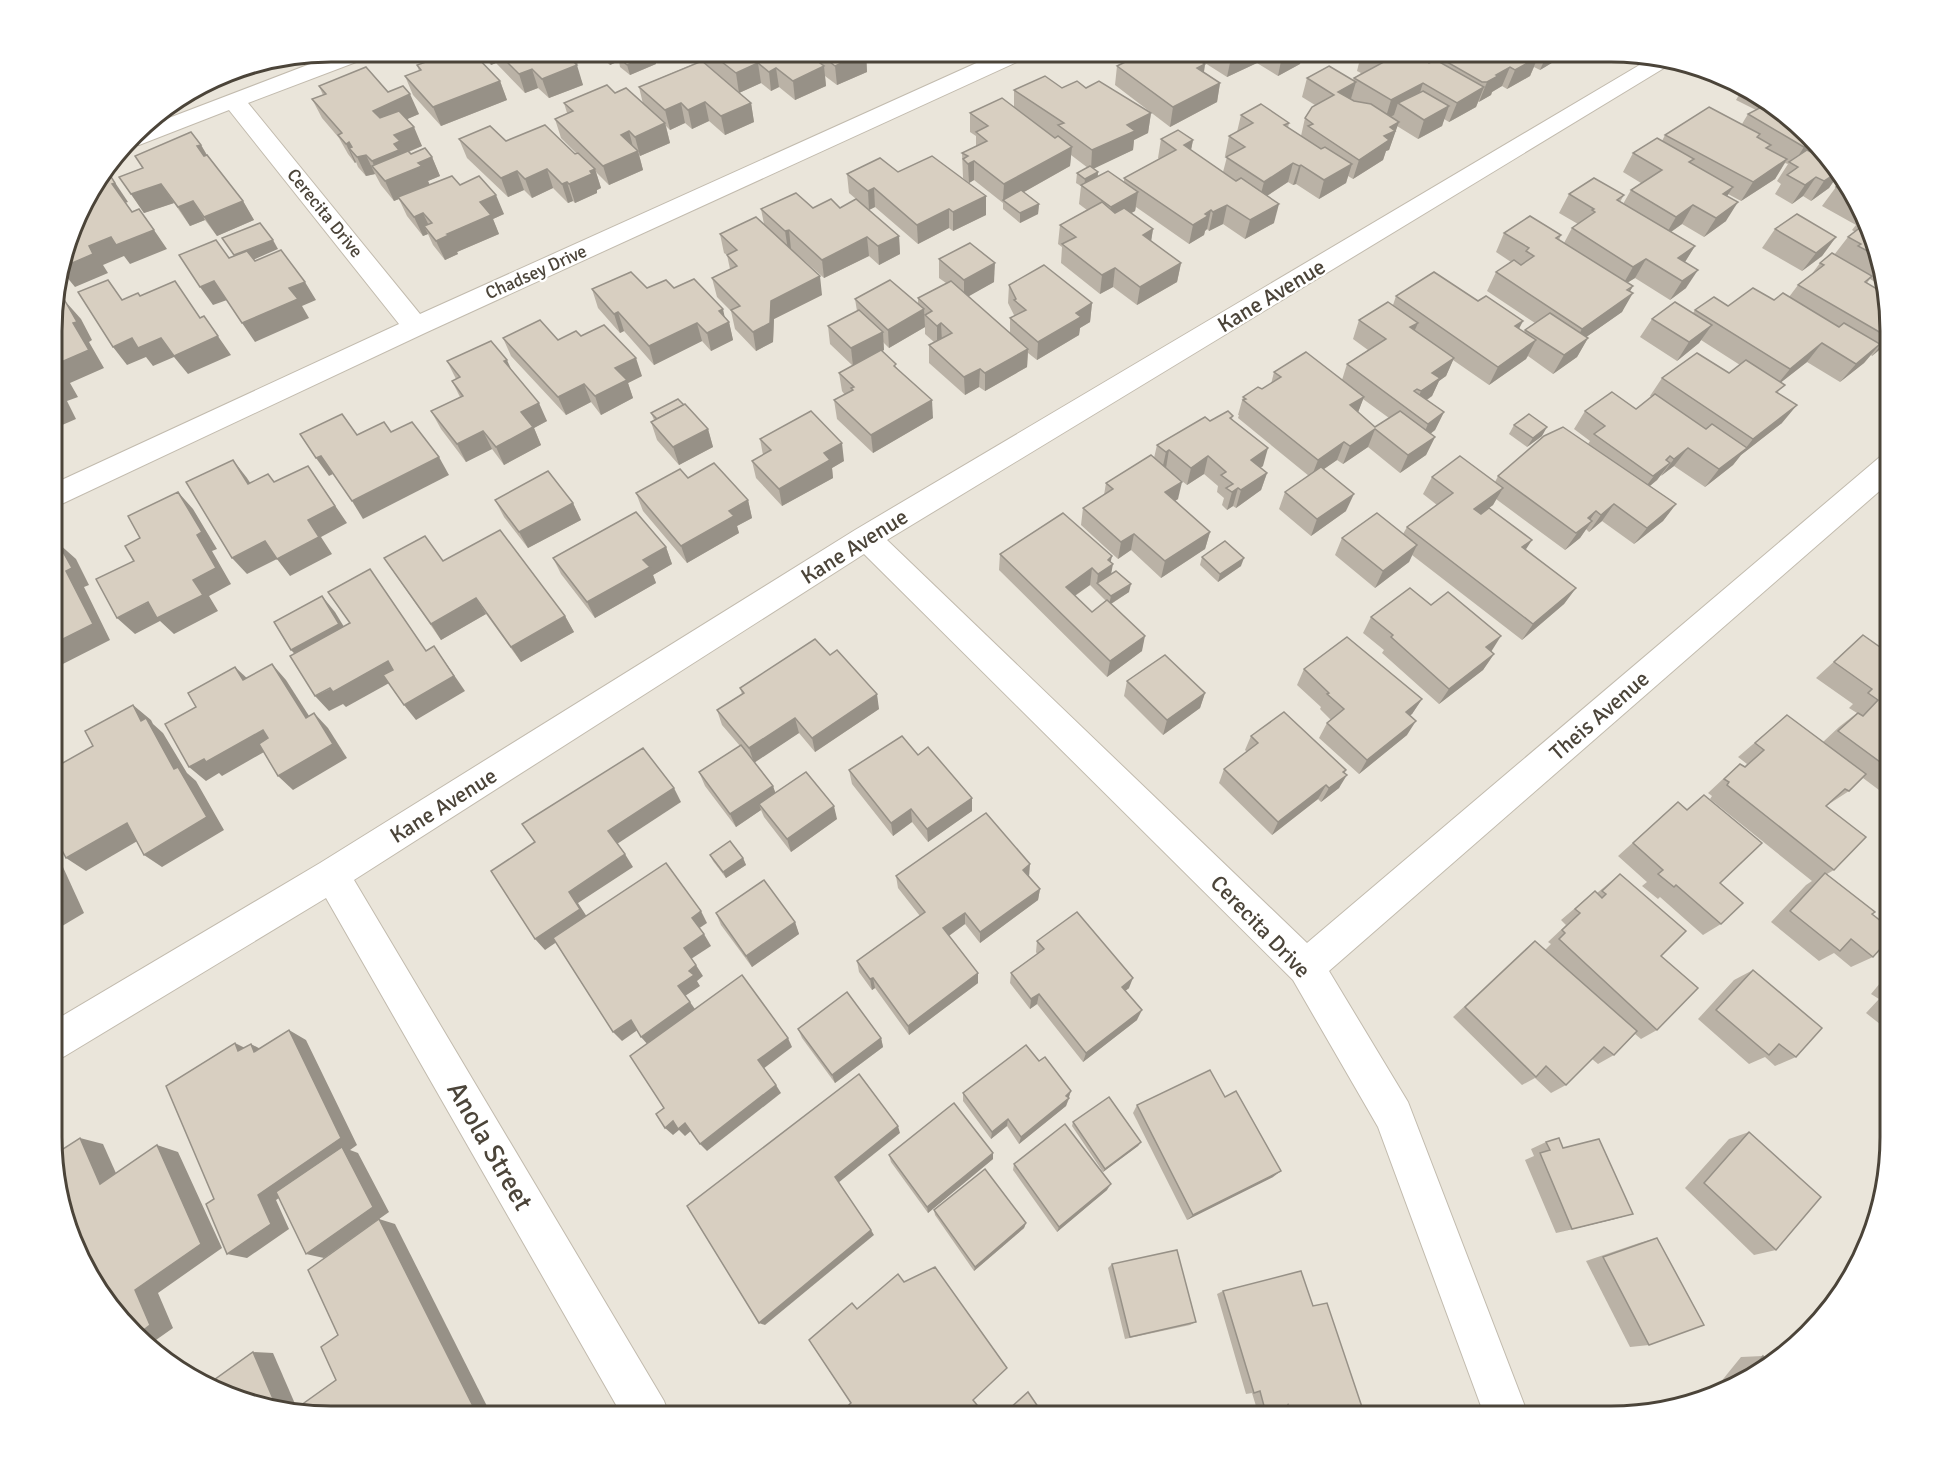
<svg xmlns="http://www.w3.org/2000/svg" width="1942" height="1468" font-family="Signika,sans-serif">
	<rect width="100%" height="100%" fill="#f6f3ec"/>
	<path fill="#eae5da" d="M 330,51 L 1629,52 L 1718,72 L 1796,120 L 1862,207 L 1891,330 L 1890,1156 L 1870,1245 L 1822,1322 L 1735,1388 L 1611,1417 L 313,1416 L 224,1396 L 146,1348 L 80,1261 L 52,1156 L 53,294 L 88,191 L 146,120 L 240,66 Z"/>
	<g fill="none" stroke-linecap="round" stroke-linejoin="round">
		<g stroke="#c2bbae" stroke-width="2">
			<g id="minor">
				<path d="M 344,51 L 375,51 L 372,56 L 248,103 L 420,314 L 1003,51 L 1033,51 L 1030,56 L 425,333 L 53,508 L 53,484 L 399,324 L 229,110 L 139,145 L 125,146 L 140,129 Z"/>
				<path d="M 1653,57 L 1674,62 L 887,540 L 1307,943 L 1881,456 L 1891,453 L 1891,481 L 1329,971 L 1408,1102 L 1529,1417 L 1485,1417 L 1378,1127 L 1293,980 L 864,554 L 354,880 L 664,1401 L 670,1417 L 623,1417 L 326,898 L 65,1056 L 52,1062 L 52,1022 L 320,863 L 855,530 Z"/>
			</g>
		</g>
		<use href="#minor" fill="#fff" fill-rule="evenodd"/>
	</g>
	<g fill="#bab2a6" fill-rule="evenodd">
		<path d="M 425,51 L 473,51 L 474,53 L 500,81 L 507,100 L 441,126 L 413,95 L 405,76 L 419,71 L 417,65 L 429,61 Z"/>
		<path d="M 478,51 L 578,51 L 581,62 L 575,64 L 583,85 L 549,98 L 538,88 L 525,93 L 496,63 L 491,65 Z"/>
		<path d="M 594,51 L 655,51 L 652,52 L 656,64 L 630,75 L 620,67 L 619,61 L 610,65 Z"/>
		<path d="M 695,51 L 867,51 L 867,53 L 866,53 L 867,72 L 837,85 L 825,76 L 826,86 L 795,100 L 779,87 L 771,91 L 761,83 L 739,93 L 751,103 L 754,122 L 725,135 L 709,121 L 692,129 L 685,123 L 670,130 L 666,126 L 670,143 L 640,156 L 639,155 L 643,170 L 609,185 L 596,172 L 601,188 L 597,190 L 597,193 L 575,203 L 573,201 L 568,203 L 553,188 L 532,198 L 524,190 L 508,197 L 467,158 L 459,139 L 506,141 L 575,154 L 576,153 L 561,138 L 555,119 L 567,113 L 564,103 L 615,93 L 643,104 L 639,87 L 700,61 L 697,58 Z"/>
		<path d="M 895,51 L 911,51 L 900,56 Z"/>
		<path d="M 1126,51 L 1185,51 L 1205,64 L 1204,72 L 1220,83 L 1217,102 L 1170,127 L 1115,85 L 1117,66 L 1128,61 L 1125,59 Z"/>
		<path d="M 1186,51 L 1303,51 L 1300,64 L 1278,76 L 1257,63 L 1227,77 Z"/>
		<path d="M 1362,51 L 1429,63 L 1445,65 L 1434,58 L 1436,51 L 1574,52 L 1567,56 L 1560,52 L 1559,52 L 1555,61 L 1540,70 L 1534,67 L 1530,76 L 1507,89 L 1502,86 L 1492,92 L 1491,95 L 1478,102 L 1476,107 L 1449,122 L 1444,119 L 1442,126 L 1418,139 L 1397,126 L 1389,150 L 1386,151 L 1383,160 L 1353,179 L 1348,176 L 1346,183 L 1319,199 L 1296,184 L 1293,185 L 1288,182 L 1267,196 L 1274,223 L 1245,239 L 1223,224 L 1209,231 L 1207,229 L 1205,231 L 1204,235 L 1189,244 L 1136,207 L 1135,211 L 1131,213 L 1153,229 L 1151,241 L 1181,263 L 1177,282 L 1137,305 L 1113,287 L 1100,294 L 1061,263 L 1062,247 L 1058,244 L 1060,225 L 1087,210 L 1079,204 L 1081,186 L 1076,183 L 1077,173 L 1088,168 L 1071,155 L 1070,166 L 1024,192 L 1039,204 L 1038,214 L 1020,223 L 1003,209 L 1003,203 L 974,180 L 969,183 L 963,178 L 962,153 L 976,146 L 976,136 L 970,132 L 970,113 L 1014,107 L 1014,90 L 1062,88 L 1086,88 L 1151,113 L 1148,133 L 1134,140 L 1133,150 L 1093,168 L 1098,172 L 1098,176 L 1124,182 L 1124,178 L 1159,159 L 1158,158 L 1161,139 L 1193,140 L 1191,150 L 1223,172 L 1227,157 L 1225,156 L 1229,136 L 1237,132 L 1241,115 L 1289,123 L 1288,128 L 1301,136 L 1305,118 L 1315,105 L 1302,97 L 1307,78 L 1353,80 L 1354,78 L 1361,73 L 1357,71 Z"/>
		<path d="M 319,86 L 388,92 L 419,114 L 407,119 L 422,146 L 409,152 L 411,154 L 432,157 L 440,176 L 428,181 L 430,185 L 460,185 L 504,214 L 493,219 L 499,234 L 457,252 L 458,254 L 445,260 L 433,245 L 428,234 L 423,236 L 407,216 L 399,199 L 394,201 L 381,185 L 375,174 L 366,176 L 358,167 L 356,162 L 355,163 L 348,154 L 339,138 L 322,118 L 312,99 L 323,95 Z"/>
		<path d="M 1743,88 L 1796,120 L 1838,175 L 1829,188 L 1811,201 L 1803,196 L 1792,204 L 1775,194 L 1781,184 L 1777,181 L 1788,164 L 1785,163 L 1775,179 L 1741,201 L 1728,194 L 1727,196 L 1726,221 L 1704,237 L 1682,224 L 1671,232 L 1695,246 L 1685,262 L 1686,288 L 1670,300 L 1635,278 L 1627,283 L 1633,286 L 1630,291 L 1622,312 L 1586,337 L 1588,338 L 1577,357 L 1553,374 L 1528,356 L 1526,359 L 1489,385 L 1453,360 L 1446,376 L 1439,381 L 1432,396 L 1427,400 L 1444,412 L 1435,430 L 1430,434 L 1435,437 L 1426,455 L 1400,473 L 1368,447 L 1343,464 L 1337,460 L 1324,469 L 1346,511 L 1311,536 L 1279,509 L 1285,492 L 1309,476 L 1238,418 L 1239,415 L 1238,415 L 1243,397 L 1262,389 L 1271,384 L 1274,372 L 1342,380 L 1347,364 L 1368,350 L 1353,339 L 1359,320 L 1393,305 L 1396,296 L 1478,301 L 1523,321 L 1519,329 L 1524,332 L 1525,330 L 1535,323 L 1487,291 L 1496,272 L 1511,262 L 1496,252 L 1504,233 L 1561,235 L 1559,240 L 1564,243 L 1572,228 L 1578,224 L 1559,213 L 1569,194 L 1624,195 L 1620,202 L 1623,204 L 1631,190 L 1641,183 L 1623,172 L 1633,153 L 1662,141 L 1665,135 L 1742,124 L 1748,114 L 1756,110 L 1736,100 ZM 1363,399 L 1389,418 L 1375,427 L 1358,412 Z"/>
		<path d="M 201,145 L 207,155 L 243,201 L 254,220 L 217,236 L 205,220 L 190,226 L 174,203 L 144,213 L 119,177 Z"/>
		<path d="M 898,172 L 986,196 L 986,215 L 953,231 L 949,228 L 918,244 L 875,207 L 869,210 L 849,193 L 847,174 Z"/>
		<path d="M 1843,182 L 1862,207 L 1880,285 L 1870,279 L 1867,283 L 1891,340 L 1872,356 L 1871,355 L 1864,363 L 1840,382 L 1807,362 L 1781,382 L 1778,393 L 1782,423 L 1741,455 L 1733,465 L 1705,487 L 1674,466 L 1660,476 L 1657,480 L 1650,486 L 1676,504 L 1663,521 L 1634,544 L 1602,521 L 1589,532 L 1586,529 L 1580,538 L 1565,550 L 1496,499 L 1493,505 L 1481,514 L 1532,540 L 1525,549 L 1576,588 L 1564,604 L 1522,640 L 1412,555 L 1409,562 L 1375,588 L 1335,555 L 1342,538 L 1403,534 L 1407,527 L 1437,505 L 1423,494 L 1432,477 L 1495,482 L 1498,476 L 1588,444 L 1590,441 L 1574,429 L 1585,411 L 1636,409 L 1651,397 L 1650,396 L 1662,378 L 1729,373 L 1740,365 L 1701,340 L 1699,343 L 1677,361 L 1640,337 L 1652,319 L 1693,313 L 1695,310 L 1774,300 L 1789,297 L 1798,285 L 1811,275 L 1820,263 L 1834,255 L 1848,237 L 1855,232 L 1852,230 L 1856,225 L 1822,206 L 1836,187 Z"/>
		<path d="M 813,208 L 840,208 L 899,236 L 900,254 L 879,265 L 869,256 L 824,278 L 791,249 L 822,295 L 774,319 L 773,342 L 756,351 L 735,329 L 731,311 L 717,297 L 712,278 L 730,269 L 727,255 L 724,253 L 720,234 L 764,224 L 761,209 Z"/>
		<path d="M 1775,229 L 1836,237 L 1822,256 L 1802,271 L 1762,248 Z"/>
		<path d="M 939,259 L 994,282 L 968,296 L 1010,333 L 1010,318 L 1014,317 L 1014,315 L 1008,303 L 1009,285 L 1092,303 L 1090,322 L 1080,328 L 1079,335 L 1037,360 L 1028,353 L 1027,367 L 985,391 L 979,387 L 965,395 L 929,363 L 929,345 L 934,342 L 925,334 L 925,327 L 889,348 L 883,342 L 884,350 L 882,351 L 897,368 L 933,418 L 873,453 L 837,419 L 834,400 L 845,395 L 842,391 L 839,373 L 853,366 L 830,344 L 828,326 L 857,311 L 855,299 L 918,303 L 918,298 L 946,283 L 939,278 Z"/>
		<path d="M 674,288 L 724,316 L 729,322 L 733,340 L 711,351 L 702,341 L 654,365 L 624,331 L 620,333 L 598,308 L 592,289 Z"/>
		<path d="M 581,336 L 642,376 L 628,383 L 633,398 L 601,415 L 591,402 L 566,415 L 511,356 L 503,338 L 558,340 Z"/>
		<path d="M 447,361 L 512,371 L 547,421 L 534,428 L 541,445 L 504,465 L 492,449 L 466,462 L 441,429 L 431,411 L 460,397 L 452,381 L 456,379 Z"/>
		<path d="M 651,413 L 708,429 L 713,447 L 679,465 L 657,440 L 651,422 L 654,420 Z"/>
		<path d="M 1233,416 L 1232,419 L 1263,466 L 1260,468 L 1267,473 L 1261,490 L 1236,508 L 1233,506 L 1227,510 L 1222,505 L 1224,498 L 1217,492 L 1218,486 L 1204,474 L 1187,485 L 1166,468 L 1178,499 L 1175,501 L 1210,532 L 1205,549 L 1161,578 L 1131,550 L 1118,559 L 1081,525 L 1083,508 L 1104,495 L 1106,483 L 1154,458 L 1157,445 L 1210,421 Z"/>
		<path d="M 1514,425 L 1542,436 L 1527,447 L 1509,434 Z"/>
		<path d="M 760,439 L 844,461 L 832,468 L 833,478 L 782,506 L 756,478 L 752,461 L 763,455 Z"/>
		<path d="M 688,478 L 748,500 L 752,518 L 737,526 L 739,533 L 687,563 L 643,511 L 636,493 Z"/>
		<path d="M 495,500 L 573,503 L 581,520 L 528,548 L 504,517 Z"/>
		<path d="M 666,547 L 672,564 L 653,575 L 656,583 L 595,618 L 561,574 L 553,558 Z"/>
		<path d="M 1000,554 L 1111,562 L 1111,574 L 1129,592 L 1111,604 L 1142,651 L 1107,677 L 999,570 ZM 1090,585 L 1106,601 L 1092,612 L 1075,596 Z"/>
		<path d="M 1202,557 L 1241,566 L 1218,582 L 1200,565 Z"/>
		<path d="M 384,558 L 443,561 L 565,616 L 574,632 L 521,662 L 486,614 L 441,640 Z"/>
		<path d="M 1431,605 L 1494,654 L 1483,670 L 1439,704 L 1382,653 L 1384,650 L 1363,633 L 1371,617 Z"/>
		<path d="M 1863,635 L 1891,655 L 1891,799 L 1863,778 L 1849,791 L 1826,806 L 1834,870 L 1827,874 L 1872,914 L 1873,957 L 1851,967 L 1834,953 L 1819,961 L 1771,922 L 1806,885 L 1812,881 L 1710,799 L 1712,796 L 1708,793 L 1724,778 L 1740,764 L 1744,767 L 1747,764 L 1738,757 L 1787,715 L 1823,742 L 1839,727 L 1857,713 L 1849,708 L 1853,704 L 1816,678 Z"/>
		<path d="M 1304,669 L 1422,699 L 1412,714 L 1410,715 L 1407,735 L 1359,774 L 1319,738 L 1327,723 L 1331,720 L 1320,709 L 1321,707 L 1297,685 Z"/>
		<path d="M 1127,681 L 1205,693 L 1200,708 L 1163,735 L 1124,696 Z"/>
		<path d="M 740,688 L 879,709 L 815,752 L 799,733 L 754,762 L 773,786 L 775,793 L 837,819 L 791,852 L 764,817 L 761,810 L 736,827 L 705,786 L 699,772 L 740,746 L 722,725 L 717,710 L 742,694 Z"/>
		<path d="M 1251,736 L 1346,770 L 1339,788 L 1321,802 L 1318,799 L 1272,835 L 1219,783 L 1224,769 L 1247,752 L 1245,750 Z"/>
		<path d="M 918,755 L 972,798 L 972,811 L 928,842 L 912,822 L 893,836 L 852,784 L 849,770 Z"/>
		<path d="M 1704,795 L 1720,883 L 1721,924 L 1703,935 L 1660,897 L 1658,899 L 1642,886 L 1647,882 L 1618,856 L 1678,802 L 1687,809 Z"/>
		<path d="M 1891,836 L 1891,853 L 1882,846 Z"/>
		<path d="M 710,855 L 743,858 L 746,865 L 726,878 L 713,861 Z"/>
		<path d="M 1620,874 L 1661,956 L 1657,1030 L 1641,1039 L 1635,1034 L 1614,1055 L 1598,1064 L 1592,1059 L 1566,1085 L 1551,1093 L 1535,1078 L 1522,1085 L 1453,1017 L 1522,952 L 1535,941 L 1545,950 L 1551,944 L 1548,942 L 1566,925 L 1561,920 L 1595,891 L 1597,893 Z"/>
		<path d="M 896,876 L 1029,876 L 1040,889 L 1038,900 L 980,943 L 965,924 L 949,936 L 978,983 L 909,1035 L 875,988 L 872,990 L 859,972 L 857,961 L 920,916 L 898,888 Z"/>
		<path d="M 716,913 L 795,922 L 799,934 L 752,967 L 721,925 Z"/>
		<path d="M 1037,941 L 1129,988 L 1125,991 L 1137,1020 L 1083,1062 L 1037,1004 L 1030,1009 L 1010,983 L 1011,973 L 1037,954 L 1036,952 Z"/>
		<path d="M 1753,970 L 1796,1057 L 1775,1066 L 1765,1057 L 1749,1064 L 1698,1019 L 1734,980 Z"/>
		<path d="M 1891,970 L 1890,1032 L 1866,1013 L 1879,999 L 1871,994 Z"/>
		<path d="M 798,1029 L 881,1038 L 883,1047 L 835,1083 L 802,1038 Z"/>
		<path d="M 1039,1061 L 1069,1099 L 1066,1106 L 1019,1144 L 1007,1126 L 991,1139 L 963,1101 L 963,1093 Z"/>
		<path d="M 1225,1097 L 1273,1177 L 1187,1220 L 1133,1113 L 1137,1105 Z"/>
		<path d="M 1073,1122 L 1141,1142 L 1138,1146 L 1103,1172 L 1072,1126 Z"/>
		<path d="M 1749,1132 L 1776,1250 L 1754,1255 L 1685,1188 L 1729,1139 Z"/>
		<path d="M 1546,1142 L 1563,1148 L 1615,1219 L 1556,1233 L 1525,1160 L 1534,1156 L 1531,1149 Z"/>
		<path d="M 993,1153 L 993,1159 L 928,1213 L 891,1162 L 889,1155 Z"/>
		<path d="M 1014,1164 L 1107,1190 L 1057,1232 L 1013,1170 Z"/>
		<path d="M 934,1210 L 1026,1223 L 1024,1228 L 974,1271 L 935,1215 Z"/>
		<path d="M 1657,1238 L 1649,1345 L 1630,1347 L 1586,1261 L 1639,1243 Z"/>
		<path d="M 1112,1264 L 1196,1322 L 1190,1325 L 1125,1339 L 1108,1268 Z"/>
		<path d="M 1223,1291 L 1326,1417 L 1283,1417 L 1282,1415 L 1264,1415 L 1256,1406 L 1252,1393 L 1246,1394 L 1217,1294 Z"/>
		<path d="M 1829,1310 L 1822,1322 L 1816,1326 Z"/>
		<path d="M 1763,1356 L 1769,1362 L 1735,1388 L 1711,1394 L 1741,1357 Z"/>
	</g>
	<g fill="#979187">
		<path d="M 486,51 L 491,51 L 496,63 L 491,65 Z"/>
		<path d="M 560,51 L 578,51 L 581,62 L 565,68 Z"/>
		<path d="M 607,51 L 635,51 L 618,57 L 619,61 L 610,65 Z"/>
		<path d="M 851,51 L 867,51 L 867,53 L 866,53 L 867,72 L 837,85 L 835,66 Z"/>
		<path d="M 900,51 L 911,51 L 900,56 Z"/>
		<path d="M 1244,51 L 1259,51 L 1257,63 L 1227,77 L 1231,58 Z"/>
		<path d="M 1292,51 L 1303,51 L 1300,64 L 1278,76 L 1282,56 Z"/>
		<path d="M 1548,52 L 1560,52 L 1559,52 L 1555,61 L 1540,70 Z"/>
		<path d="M 654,54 L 656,64 L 630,75 L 627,65 Z"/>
		<path d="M 1538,57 L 1530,76 L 1507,89 L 1515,70 Z"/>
		<path d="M 758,63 L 761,83 L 739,93 L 736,73 Z"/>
		<path d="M 1205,64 L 1202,84 L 1197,68 Z"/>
		<path d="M 577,65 L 583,85 L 549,98 L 542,79 Z"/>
		<path d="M 824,66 L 826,86 L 795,100 L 793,81 Z"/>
		<path d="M 1510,67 L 1502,86 L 1492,92 L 1491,95 L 1479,102 L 1487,82 L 1496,75 Z"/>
		<path d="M 776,68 L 779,87 L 771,91 L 769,72 Z"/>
		<path d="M 532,69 L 538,88 L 525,93 L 519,74 Z"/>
		<path d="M 500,81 L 507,100 L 441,126 L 433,107 Z"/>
		<path d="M 1356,82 L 1350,102 L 1338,92 Z"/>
		<path d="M 1220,83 L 1217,102 L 1170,127 L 1173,107 Z"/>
		<path d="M 1423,83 L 1417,102 L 1398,103 L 1394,115 L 1385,120 L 1391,100 Z"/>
		<path d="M 1484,87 L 1476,107 L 1449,122 L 1457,103 Z"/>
		<path d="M 410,94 L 419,114 L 382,130 L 373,111 Z"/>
		<path d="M 705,102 L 709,121 L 692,129 L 688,110 Z"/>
		<path d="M 681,103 L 685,123 L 670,130 L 665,110 Z"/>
		<path d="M 751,103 L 754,122 L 725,135 L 721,116 Z"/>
		<path d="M 1449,106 L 1442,126 L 1418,139 L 1424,120 Z"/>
		<path d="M 1151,113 L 1148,133 L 1134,140 L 1133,150 L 1091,170 L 1092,150 L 1127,125 Z"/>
		<path d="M 1399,122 L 1389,150 L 1386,151 L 1383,160 L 1353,179 L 1359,160 L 1384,136 L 1390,127 Z"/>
		<path d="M 665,123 L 670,143 L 640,156 L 635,137 Z"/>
		<path d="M 414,127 L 422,146 L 405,153 L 377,172 L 372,161 L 394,144 L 394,135 Z"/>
		<path d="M 629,131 L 634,151 L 621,135 Z"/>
		<path d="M 1804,131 L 1805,132 L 1798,143 L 1799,134 Z"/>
		<path d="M 1193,140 L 1189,160 L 1184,145 Z"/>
		<path d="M 349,142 L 355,155 L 349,148 L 356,162 L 355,163 L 346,144 Z"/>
		<path d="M 1812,142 L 1800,161 L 1793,164 L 1804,147 Z"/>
		<path d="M 201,145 L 212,164 L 209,165 L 197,146 Z"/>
		<path d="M 1072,147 L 1070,166 L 1006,202 L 1003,200 L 1004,184 Z"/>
		<path d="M 638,151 L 643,170 L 609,185 L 603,166 Z"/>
		<path d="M 366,155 L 375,174 L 366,176 L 357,157 Z"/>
		<path d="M 432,157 L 440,176 L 428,181 L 430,186 L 394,201 L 385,181 L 418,163 Z"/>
		<path d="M 1787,159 L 1775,179 L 1741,201 L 1753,182 Z"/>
		<path d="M 974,161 L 974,180 L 969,183 L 968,164 Z"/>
		<path d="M 1293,163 L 1288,182 L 1259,201 L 1264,182 Z"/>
		<path d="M 1352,164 L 1346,183 L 1319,199 L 1324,180 Z"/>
		<path d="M 1301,165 L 1296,184 L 1293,185 L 1299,166 Z"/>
		<path d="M 106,169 L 128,202 L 125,203 L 112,184 Z"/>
		<path d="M 547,169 L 553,188 L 532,198 L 525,179 Z"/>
		<path d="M 595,169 L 601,188 L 597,190 L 597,193 L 575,203 L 569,184 Z"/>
		<path d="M 517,171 L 524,190 L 508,197 L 501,178 Z"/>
		<path d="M 1098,172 L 1097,182 L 1084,188 L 1085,179 Z"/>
		<path d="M 1836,173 L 1838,175 L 1829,188 L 1811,201 L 1824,181 Z"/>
		<path d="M 1816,177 L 1803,196 L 1792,204 L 1805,185 Z"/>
		<path d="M 567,182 L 573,201 L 568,203 L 562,184 Z"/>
		<path d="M 161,184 L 174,203 L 144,213 L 131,194 Z"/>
		<path d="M 1733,187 L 1721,206 L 1723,194 Z"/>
		<path d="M 874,188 L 875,207 L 869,210 L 868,191 Z"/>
		<path d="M 1138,192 L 1135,211 L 1108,226 L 1111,207 Z"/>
		<path d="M 496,195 L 504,214 L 493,219 L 499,234 L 457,252 L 458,254 L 445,260 L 436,241 L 447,234 L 480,202 Z"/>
		<path d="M 986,196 L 986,215 L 953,231 L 953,212 Z"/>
		<path d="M 193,201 L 205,220 L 190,226 L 178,207 Z"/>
		<path d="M 243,201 L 254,220 L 217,236 L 204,217 Z"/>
		<path d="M 1738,202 L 1726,221 L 1704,237 L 1716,218 Z"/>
		<path d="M 1039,204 L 1038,214 L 1020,223 L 1020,213 Z"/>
		<path d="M 1279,204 L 1274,223 L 1245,239 L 1250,220 Z"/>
		<path d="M 1227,205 L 1223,224 L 1209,231 L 1213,212 Z"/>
		<path d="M 1693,205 L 1682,224 L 1665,236 L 1676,217 Z"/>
		<path d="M 949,209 L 949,228 L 918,244 L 917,225 Z"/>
		<path d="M 1211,210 L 1207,229 L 1205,231 L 1204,235 L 1189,244 L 1193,225 L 1205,214 Z"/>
		<path d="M 423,213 L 432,232 L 424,226 L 428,234 L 423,236 L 414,217 Z"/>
		<path d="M 1153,229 L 1150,248 L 1143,235 Z"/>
		<path d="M 154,230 L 167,249 L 130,264 L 124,256 L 103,265 L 108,273 L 75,287 L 61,270 L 63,267 L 89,246 L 111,237 Z"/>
		<path d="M 789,230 L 791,249 L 788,250 L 785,231 Z"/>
		<path d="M 899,236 L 900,254 L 879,265 L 878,246 Z"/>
		<path d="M 867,237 L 869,256 L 824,278 L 822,260 Z"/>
		<path d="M 1836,237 L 1822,256 L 1802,271 L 1816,253 Z"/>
		<path d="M 273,240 L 278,249 L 241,265 L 234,255 Z"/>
		<path d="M 1695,246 L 1683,265 L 1678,258 Z"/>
		<path d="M 1646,259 L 1635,278 L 1622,286 L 1633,267 Z"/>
		<path d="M 995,263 L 994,282 L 964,299 L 964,280 Z"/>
		<path d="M 1181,263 L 1177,282 L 1137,305 L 1140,287 Z"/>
		<path d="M 1115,268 L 1113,287 L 1100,294 L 1102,275 Z"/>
		<path d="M 1698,270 L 1686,288 L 1670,300 L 1682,281 Z"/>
		<path d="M 820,276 L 822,295 L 774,319 L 773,342 L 756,351 L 753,332 L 771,301 Z"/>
		<path d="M 59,277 L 62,283 L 56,286 Z"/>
		<path d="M 214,281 L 227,300 L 213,305 L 200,287 Z"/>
		<path d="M 305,282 L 316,300 L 302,306 L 309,318 L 255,342 L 242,323 L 289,288 Z"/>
		<path d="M 1633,286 L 1626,298 L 1633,293 L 1622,312 L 1572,347 L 1582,329 Z"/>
		<path d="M 65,301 L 81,319 L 92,340 L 89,342 L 104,368 L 70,383 L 78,397 L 67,401 L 76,419 L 53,429 L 54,365 L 73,323 Z"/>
		<path d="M 1092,303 L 1090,322 L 1080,328 L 1079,335 L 1037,360 L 1038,342 L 1076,313 Z"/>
		<path d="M 723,309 L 726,323 L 729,322 L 733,340 L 711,351 L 707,333 L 719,311 Z"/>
		<path d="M 924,309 L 925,327 L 889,348 L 888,330 Z"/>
		<path d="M 618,312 L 624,331 L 620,333 L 614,314 Z"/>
		<path d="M 204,316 L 231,355 L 188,374 L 174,357 L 153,366 L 146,357 L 127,365 L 113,347 L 132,338 Z"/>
		<path d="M 1523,321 L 1513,339 L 1515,326 Z"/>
		<path d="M 697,323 L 702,341 L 654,365 L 649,346 Z"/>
		<path d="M 941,323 L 942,342 L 937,345 L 937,326 Z"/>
		<path d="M 1418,323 L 1410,341 L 1410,327 Z"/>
		<path d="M 1712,325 L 1699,343 L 1677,361 L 1689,342 Z"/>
		<path d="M 883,332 L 884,350 L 853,366 L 851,348 Z"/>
		<path d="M 1891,335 L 1891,340 L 1872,356 L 1888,337 Z"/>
		<path d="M 1588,338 L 1577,357 L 1553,374 L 1564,355 Z"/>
		<path d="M 1536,340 L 1526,359 L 1489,385 L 1498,367 Z"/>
		<path d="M 1822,343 L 1807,362 L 1775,387 L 1790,369 Z"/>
		<path d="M 1880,344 L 1864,363 L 1840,382 L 1856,364 Z"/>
		<path d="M 1028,349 L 1027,367 L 985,391 L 985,373 Z"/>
		<path d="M 636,358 L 642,376 L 628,383 L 633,398 L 601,415 L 595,396 L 615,368 Z"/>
		<path d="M 1454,358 L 1446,376 L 1439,381 L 1432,396 L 1413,409 L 1421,391 L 1432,373 Z"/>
		<path d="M 507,360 L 515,378 L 504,361 Z"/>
		<path d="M 980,369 L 979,387 L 965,395 L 964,377 Z"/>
		<path d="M 584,384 L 591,402 L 566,415 L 558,397 Z"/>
		<path d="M 1364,397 L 1357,415 L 1350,405 Z"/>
		<path d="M 932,400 L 933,418 L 873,453 L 871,435 Z"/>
		<path d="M 539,403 L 547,421 L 534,428 L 541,445 L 504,465 L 496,447 L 521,412 Z"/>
		<path d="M 1797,405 L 1782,423 L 1741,455 L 1733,465 L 1705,487 L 1719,469 L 1745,449 L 1753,439 Z"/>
		<path d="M 1444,412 L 1435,430 L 1420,442 L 1428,424 Z"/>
		<path d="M 1547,427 L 1542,436 L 1527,447 L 1533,438 Z"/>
		<path d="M 708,429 L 713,447 L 679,465 L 673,447 Z"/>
		<path d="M 1375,429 L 1368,447 L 1343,464 L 1350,446 Z"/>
		<path d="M 483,431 L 492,449 L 466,462 L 457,444 Z"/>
		<path d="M 1435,437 L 1426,455 L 1400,473 L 1408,455 Z"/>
		<path d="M 1344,442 L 1337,460 L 1311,478 L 1318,460 Z"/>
		<path d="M 842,443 L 844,461 L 832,468 L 833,478 L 782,506 L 779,489 L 824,453 Z"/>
		<path d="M 1268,448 L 1263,466 L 1246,477 L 1251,460 Z"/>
		<path d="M 1688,448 L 1674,466 L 1661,476 L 1674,459 Z"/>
		<path d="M 1169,450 L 1166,468 L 1162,470 L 1166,452 Z"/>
		<path d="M 321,456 L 333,474 L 329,476 L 316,458 Z"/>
		<path d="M 1208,456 L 1204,474 L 1187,485 L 1191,468 Z"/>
		<path d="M 1670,456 L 1658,472 L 1670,463 L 1657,480 L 1641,493 L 1666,460 Z"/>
		<path d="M 439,457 L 449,475 L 363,519 L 352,501 Z"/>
		<path d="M 233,460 L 247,478 L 262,501 L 248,484 Z"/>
		<path d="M 308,466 L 347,523 L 321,537 L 332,554 L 290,576 L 277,559 L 308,520 Z"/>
		<path d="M 1267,473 L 1261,490 L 1236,508 L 1241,490 Z"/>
		<path d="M 1182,482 L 1178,499 L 1161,509 L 1165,492 Z"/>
		<path d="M 1238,488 L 1233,506 L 1227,510 L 1232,492 Z"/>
		<path d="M 1503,488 L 1493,505 L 1464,526 L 1474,509 Z"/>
		<path d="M 178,492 L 193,509 L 217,549 L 212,551 L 231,584 L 209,596 L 218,611 L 174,634 L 160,621 L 135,634 L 117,618 L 193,580 L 197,535 Z"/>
		<path d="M 1354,494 L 1346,511 L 1311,536 L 1317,519 Z"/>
		<path d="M 748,500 L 752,518 L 737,526 L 739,533 L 687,563 L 681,546 L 729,511 Z"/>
		<path d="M 573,503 L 581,520 L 528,548 L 519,532 Z"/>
		<path d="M 1614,504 L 1602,521 L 1589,532 L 1601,515 Z"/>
		<path d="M 1676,504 L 1663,521 L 1634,544 L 1647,528 Z"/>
		<path d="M 1596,511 L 1586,526 L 1592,521 L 1580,538 L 1565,550 L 1588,518 Z"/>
		<path d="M 1210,532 L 1205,549 L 1161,578 L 1165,561 Z"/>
		<path d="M 1134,534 L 1131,550 L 1118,559 L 1121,542 Z"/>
		<path d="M 1532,540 L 1521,557 L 1522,547 Z"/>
		<path d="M 265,541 L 279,558 L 247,574 L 232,558 Z"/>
		<path d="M 58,543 L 76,559 L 89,585 L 84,587 L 110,640 L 53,669 L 53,644 L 66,571 Z"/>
		<path d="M 1417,545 L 1409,562 L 1375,588 L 1383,571 Z"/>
		<path d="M 666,547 L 672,564 L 653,575 L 656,583 L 595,618 L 587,602 L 643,560 Z"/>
		<path d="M 1112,556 L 1110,565 L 1113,564 L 1110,580 L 1097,583 L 1098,574 L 1108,560 Z"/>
		<path d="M 1244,558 L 1241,566 L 1218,582 L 1220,574 Z"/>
		<path d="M 1092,568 L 1090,585 L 1064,603 L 1066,587 Z"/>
		<path d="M 1131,584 L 1129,592 L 1109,605 L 1111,596 Z"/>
		<path d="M 1576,588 L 1564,604 L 1522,640 L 1533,624 Z"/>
		<path d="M 322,596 L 335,612 L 352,640 L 305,665 L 291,650 Z"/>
		<path d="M 476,598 L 486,614 L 441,640 L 431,624 Z"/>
		<path d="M 565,616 L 574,632 L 521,662 L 511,647 Z"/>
		<path d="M 1145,636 L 1142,651 L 1107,677 L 1110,661 Z"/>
		<path d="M 1501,636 L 1491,652 L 1486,647 Z"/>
		<path d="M 434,646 L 465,691 L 416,720 L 404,705 Z"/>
		<path d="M 1494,654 L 1483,670 L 1439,704 L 1449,689 Z"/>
		<path d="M 388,661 L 400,677 L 346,707 L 343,704 L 329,711 L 315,696 Z"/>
		<path d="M 272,664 L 286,680 L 320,733 L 306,718 Z"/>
		<path d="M 235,667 L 251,682 L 243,680 Z"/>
		<path d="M 53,679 L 59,692 L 53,695 Z"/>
		<path d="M 1205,693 L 1200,708 L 1163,735 L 1167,720 Z"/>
		<path d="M 877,694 L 879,709 L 815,752 L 812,738 Z"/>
		<path d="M 1422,699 L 1412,714 L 1396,726 L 1406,712 Z"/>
		<path d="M 133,705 L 151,720 L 153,724 L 163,733 L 187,773 L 196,781 L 224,830 L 162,867 L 144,855 L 174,769 L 141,721 Z"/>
		<path d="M 314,713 L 328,728 L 347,758 L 293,790 L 278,776 Z"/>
		<path d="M 795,718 L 799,733 L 754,763 L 749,748 Z"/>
		<path d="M 1416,721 L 1407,735 L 1359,774 L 1367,760 Z"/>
		<path d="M 263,730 L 278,744 L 222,776 L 219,773 L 206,781 L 189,767 L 204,759 Z"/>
		<path d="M 1346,770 L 1340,780 L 1347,775 L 1339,788 L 1321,802 L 1329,788 Z"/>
		<path d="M 1326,785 L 1318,799 L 1272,835 L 1278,822 Z"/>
		<path d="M 773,786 L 778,800 L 759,804 L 761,810 L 736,827 L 730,814 Z"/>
		<path d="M 674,788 L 681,802 L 617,844 L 608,831 Z"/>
		<path d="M 972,798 L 972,811 L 928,842 L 927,829 Z"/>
		<path d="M 834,806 L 837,819 L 791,852 L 787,839 Z"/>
		<path d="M 911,809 L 912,822 L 893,836 L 891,823 Z"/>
		<path d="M 127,823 L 146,836 L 86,871 L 66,858 Z"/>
		<path d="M 52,843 L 84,913 L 52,932 Z"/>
		<path d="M 625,854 L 633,867 L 578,903 L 589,920 L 545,950 L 535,939 L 569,892 Z"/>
		<path d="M 743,858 L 746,865 L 726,878 L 723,872 Z"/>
		<path d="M 1030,864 L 1029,877 L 1023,870 Z"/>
		<path d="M 1040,889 L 1038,900 L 980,943 L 980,932 Z"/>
		<path d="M 701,911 L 707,923 L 698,929 L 692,918 Z"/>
		<path d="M 965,913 L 965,924 L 943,940 L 943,928 Z"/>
		<path d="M 795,922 L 799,934 L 752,967 L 746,956 Z"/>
		<path d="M 704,934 L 711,946 L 691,959 L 684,948 Z"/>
		<path d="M 696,965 L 703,976 L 697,981 L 700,986 L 685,996 L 678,986 L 689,971 Z"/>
		<path d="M 978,973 L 978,983 L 909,1035 L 908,1026 Z"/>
		<path d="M 873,978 L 875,988 L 872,990 L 870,979 Z"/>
		<path d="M 1133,978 L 1129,988 L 1118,997 L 1122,987 Z"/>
		<path d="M 1039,994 L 1037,1004 L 1030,1009 L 1031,999 Z"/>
		<path d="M 690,1002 L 697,1012 L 649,1046 L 641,1037 Z"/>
		<path d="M 1142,1010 L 1137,1020 L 1083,1062 L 1086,1053 Z"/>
		<path d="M 631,1020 L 639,1029 L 622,1041 L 613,1032 Z"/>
		<path d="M 289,1030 L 306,1040 L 357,1145 L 350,1150 L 358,1153 L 389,1212 L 324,1258 L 306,1254 L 345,1153 L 276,1200 L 289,1229 L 247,1258 L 227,1254 L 258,1195 Z"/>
		<path d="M 788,1038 L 792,1047 L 763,1069 L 758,1060 Z"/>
		<path d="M 881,1038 L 883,1047 L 835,1083 L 832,1075 Z"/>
		<path d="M 235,1043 L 253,1052 L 238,1051 Z"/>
		<path d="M 251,1044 L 268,1053 L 254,1052 Z"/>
		<path d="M 776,1085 L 781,1093 L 707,1151 L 700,1144 Z"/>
		<path d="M 1071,1091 L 1066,1106 L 1019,1144 L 1021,1137 Z"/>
		<path d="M 1008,1119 L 1007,1126 L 991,1139 L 992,1132 Z"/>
		<path d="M 673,1121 L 685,1123 L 692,1130 L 685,1136 L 679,1130 L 673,1135 L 665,1128 Z"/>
		<path d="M 898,1126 L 900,1133 L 838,1183 L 835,1177 Z"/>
		<path d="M 80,1138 L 103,1144 L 123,1189 L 100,1184 Z"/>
		<path d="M 1141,1142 L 1138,1146 L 1103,1172 L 1105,1169 Z"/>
		<path d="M 157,1145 L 178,1152 L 222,1248 L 158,1293 L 173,1328 L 146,1347 L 137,1335 L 135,1290 Z"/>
		<path d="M 993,1153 L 993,1159 L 928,1213 L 927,1207 Z"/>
		<path d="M 1281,1171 L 1273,1177 L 1187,1220 L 1193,1215 Z"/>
		<path d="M 1111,1184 L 1107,1190 L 1057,1232 L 1059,1227 Z"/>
		<path d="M 1633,1214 L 1615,1219 L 1556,1233 L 1572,1229 Z"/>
		<path d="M 379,1219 L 395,1224 L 492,1416 L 478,1416 Z"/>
		<path d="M 1026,1223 L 1024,1228 L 974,1271 L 975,1267 Z"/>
		<path d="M 871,1230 L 874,1235 L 765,1325 L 759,1323 Z"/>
		<path d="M 253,1352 L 273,1353 L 299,1413 L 277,1408 Z"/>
	</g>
	<g fill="#d8cfc1" stroke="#979187" stroke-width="1.5">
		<path d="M 427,51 L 471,51 L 500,81 L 433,107 L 405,76 L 421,70 L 417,65 L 435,59 Z"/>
		<path d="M 496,51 L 562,51 L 577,65 L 542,79 L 532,69 L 519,74 Z"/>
		<path d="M 632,51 L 650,51 L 654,54 L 627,65 L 618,57 Z"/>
		<path d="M 708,51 L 803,51 L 824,66 L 793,81 L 776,68 L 769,72 L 758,63 L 736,73 Z"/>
		<path d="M 816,51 L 865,51 L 866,52 L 835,66 Z"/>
		<path d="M 1145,51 L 1185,51 L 1205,64 L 1197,68 L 1220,83 L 1173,107 L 1117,66 L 1146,52 Z"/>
		<path d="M 1220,51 L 1244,51 L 1231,58 Z"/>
		<path d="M 1274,51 L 1292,51 L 1282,56 Z"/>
		<path d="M 1363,51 L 1409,51 L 1429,63 L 1436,60 L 1484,87 L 1457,103 L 1423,83 L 1391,100 L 1354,78 L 1382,63 Z"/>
		<path d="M 1462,52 L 1529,52 L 1538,57 L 1515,70 L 1510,67 L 1496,75 L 1498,76 L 1487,82 L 1482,82 L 1447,62 L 1464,52 Z"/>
		<path d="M 702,61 L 751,103 L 721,116 L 705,102 L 688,110 L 681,103 L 665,110 L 639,87 Z"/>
		<path d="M 1329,66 L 1356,82 L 1338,92 L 1354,101 L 1371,104 L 1399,122 L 1390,127 L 1395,131 L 1384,136 L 1389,140 L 1359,160 L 1308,126 L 1313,124 L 1305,118 L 1312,107 L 1334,95 L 1307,78 Z"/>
		<path d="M 366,67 L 388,92 L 403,86 L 410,94 L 373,111 L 380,118 L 399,111 L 414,127 L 394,135 L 400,141 L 394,144 L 399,150 L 372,161 L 366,155 L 357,157 L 349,148 L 352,147 L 349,142 L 346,144 L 338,135 L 342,133 L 312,99 L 326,94 L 319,86 Z"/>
		<path d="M 1045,76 L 1062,88 L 1077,81 L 1086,88 L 1099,81 L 1151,113 L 1127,125 L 1135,131 L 1092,150 L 1058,125 L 1064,123 L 1014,90 Z"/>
		<path d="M 607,85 L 615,93 L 626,88 L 665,123 L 635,137 L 629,131 L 621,135 L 638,151 L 603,166 L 555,119 L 573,111 L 564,103 Z"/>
		<path d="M 1423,91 L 1449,106 L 1424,120 L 1398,103 Z"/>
		<path d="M 1002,98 L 1055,138 L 1058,136 L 1072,147 L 1004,184 L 974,161 L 968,164 L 963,159 L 968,156 L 962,153 L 987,141 L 976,132 L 988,126 L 970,113 Z"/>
		<path d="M 1769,103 L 1796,120 L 1804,131 L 1799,134 L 1812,142 L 1804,147 L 1748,114 Z"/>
		<path d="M 1261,104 L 1289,123 L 1284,125 L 1321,149 L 1325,147 L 1352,164 L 1324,180 L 1301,165 L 1299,166 L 1293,163 L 1264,182 L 1226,157 L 1245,147 L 1229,136 L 1253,123 L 1241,115 Z"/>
		<path d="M 1709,107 L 1760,134 L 1757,137 L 1771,145 L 1766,148 L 1787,159 L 1753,182 L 1665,135 Z"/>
		<path d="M 545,125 L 575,154 L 578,153 L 595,169 L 590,171 L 592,174 L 569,184 L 567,182 L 562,184 L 547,169 L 525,179 L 517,171 L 501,178 L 459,139 L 490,126 L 506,141 Z"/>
		<path d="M 1178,130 L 1193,140 L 1184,145 L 1236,181 L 1241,178 L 1279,204 L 1250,220 L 1227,205 L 1213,212 L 1211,210 L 1205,214 L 1208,216 L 1193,225 L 1124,178 L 1176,150 L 1161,139 Z"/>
		<path d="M 191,132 L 201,145 L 197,146 L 204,156 L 207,155 L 243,201 L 204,217 L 193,201 L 178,207 L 161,184 L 131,194 L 119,177 L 143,168 L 135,156 Z"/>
		<path d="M 1657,138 L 1694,159 L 1689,162 L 1733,187 L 1723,194 L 1738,202 L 1716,218 L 1693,205 L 1676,217 L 1631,190 L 1662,170 L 1633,153 Z"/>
		<path d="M 425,148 L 432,157 L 418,163 L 422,166 L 385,181 L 372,166 L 408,151 L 411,154 Z"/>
		<path d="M 1807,150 L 1826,160 L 1836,173 L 1824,181 L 1816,177 L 1805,185 L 1787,175 L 1798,167 L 1789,162 Z"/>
		<path d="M 932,156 L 986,196 L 953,212 L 949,209 L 917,225 L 874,188 L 868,191 L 847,174 L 880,158 L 898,172 Z"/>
		<path d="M 1090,166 L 1098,172 L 1085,179 L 1077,173 Z"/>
		<path d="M 106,169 L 115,183 L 112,184 L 132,212 L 139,209 L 154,230 L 116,245 L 111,237 L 89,246 L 93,254 L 63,267 L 88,191 Z"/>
		<path d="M 1108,171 L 1138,192 L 1111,207 L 1081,185 Z"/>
		<path d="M 452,176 L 460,185 L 479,176 L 496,195 L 480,202 L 491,215 L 447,234 L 449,235 L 436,241 L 424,226 L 432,223 L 423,213 L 414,217 L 398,197 Z"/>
		<path d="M 1594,178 L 1624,195 L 1617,200 L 1695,246 L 1678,258 L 1698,270 L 1682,281 L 1646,259 L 1633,267 L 1572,228 L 1595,212 L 1592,210 L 1594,209 L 1569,194 Z"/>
		<path d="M 1843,182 L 1855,198 L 1836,187 Z"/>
		<path d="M 1021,190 L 1039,204 L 1020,213 L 1003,200 Z"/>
		<path d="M 796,193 L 813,208 L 831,199 L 840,208 L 856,199 L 899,236 L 878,246 L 867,237 L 822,260 L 789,230 L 785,231 L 761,209 Z"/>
		<path d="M 1102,202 L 1115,213 L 1124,208 L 1153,229 L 1143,235 L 1181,263 L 1140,287 L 1115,268 L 1102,275 L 1062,244 L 1076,237 L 1060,225 Z"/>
		<path d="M 1797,214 L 1836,237 L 1816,253 L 1775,229 Z"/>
		<path d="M 1530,216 L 1561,235 L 1556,238 L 1633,286 L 1627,290 L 1633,293 L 1582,329 L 1496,272 L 1514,260 L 1521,265 L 1534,256 L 1526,251 L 1529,248 L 1504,233 Z"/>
		<path d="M 756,217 L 820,276 L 771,301 L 770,323 L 753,332 L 731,310 L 740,306 L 712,278 L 737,266 L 727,255 L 737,250 L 720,234 Z"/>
		<path d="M 260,223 L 273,240 L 234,255 L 222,238 Z"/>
		<path d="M 1866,223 L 1873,254 L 1858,246 L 1861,244 L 1848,237 Z"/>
		<path d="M 216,240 L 229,258 L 247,251 L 255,261 L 281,250 L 305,282 L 289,288 L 298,299 L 242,323 L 214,281 L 200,287 L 179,255 Z"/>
		<path d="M 970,243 L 995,263 L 964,280 L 939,259 Z"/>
		<path d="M 1832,253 L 1872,276 L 1865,282 L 1882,292 L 1891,330 L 1891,335 L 1888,337 L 1798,285 L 1824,265 L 1820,263 Z"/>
		<path d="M 1044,265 L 1092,303 L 1076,313 L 1081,317 L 1038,342 L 1010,318 L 1026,310 L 1014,300 L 1016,299 L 1009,285 Z"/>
		<path d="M 631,272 L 647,288 L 666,280 L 674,288 L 694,279 L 723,309 L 719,311 L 729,322 L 707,333 L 697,323 L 649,346 L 618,312 L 614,314 L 592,289 Z"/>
		<path d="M 1434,272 L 1478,301 L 1486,296 L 1523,321 L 1515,326 L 1536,340 L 1498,367 L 1396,296 Z"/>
		<path d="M 108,280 L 122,300 L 138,293 L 140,296 L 175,281 L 200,318 L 204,316 L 218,336 L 174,356 L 161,338 L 138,348 L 132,338 L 113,347 L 78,292 Z"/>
		<path d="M 890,280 L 924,309 L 888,330 L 855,299 Z"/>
		<path d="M 951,281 L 1028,349 L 985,373 L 980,369 L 964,377 L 929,345 L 952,333 L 941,323 L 937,326 L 925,315 L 932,311 L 918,298 Z"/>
		<path d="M 1753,288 L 1774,300 L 1783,293 L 1839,327 L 1844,323 L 1880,344 L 1856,364 L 1822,343 L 1790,369 L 1695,310 L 1714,297 L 1728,306 Z"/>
		<path d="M 65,301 L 77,322 L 73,323 L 89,350 L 54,365 L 62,378 L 53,382 L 53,305 Z"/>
		<path d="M 1388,302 L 1418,323 L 1410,327 L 1454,358 L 1432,373 L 1440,378 L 1421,391 L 1417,389 L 1414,391 L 1444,412 L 1428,424 L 1347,364 L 1386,339 L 1359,320 Z"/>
		<path d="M 1675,302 L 1712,325 L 1689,342 L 1652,319 Z"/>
		<path d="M 859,310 L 883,332 L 851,348 L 828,326 Z"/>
		<path d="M 1550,313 L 1588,338 L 1564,355 L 1525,330 Z"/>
		<path d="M 540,320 L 558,340 L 576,331 L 581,336 L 604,325 L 636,358 L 615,368 L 627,380 L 595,396 L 584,384 L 558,397 L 503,338 Z"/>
		<path d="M 491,341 L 507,360 L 504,361 L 539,403 L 521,412 L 533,427 L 496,447 L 483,431 L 457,444 L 431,411 L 463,396 L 452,381 L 460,377 L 447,361 Z"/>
		<path d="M 881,350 L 896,364 L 894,366 L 932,400 L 871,435 L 834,400 L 853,390 L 851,388 L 854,387 L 839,373 Z"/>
		<path d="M 1306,352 L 1364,397 L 1350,405 L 1375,427 L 1400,411 L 1435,437 L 1408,455 L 1375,429 L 1350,446 L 1344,442 L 1318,460 L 1243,400 L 1246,399 L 1243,397 L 1258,387 L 1262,389 L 1281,377 L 1274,372 Z"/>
		<path d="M 1697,353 L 1729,373 L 1746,360 L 1785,385 L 1776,392 L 1797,405 L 1753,439 L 1662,378 Z"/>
		<path d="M 53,389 L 60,401 L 53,404 Z"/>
		<path d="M 1612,392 L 1636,409 L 1655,394 L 1706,429 L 1712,424 L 1747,448 L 1719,469 L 1688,448 L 1674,459 L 1670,456 L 1666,460 L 1670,463 L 1653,476 L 1594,434 L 1605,426 L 1585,411 Z"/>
		<path d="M 678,399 L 684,405 L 657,419 L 651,413 Z"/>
		<path d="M 685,404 L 708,429 L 673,447 L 651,422 Z"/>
		<path d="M 811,411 L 842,443 L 824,453 L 830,460 L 779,489 L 752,461 L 771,450 L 760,439 Z"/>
		<path d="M 1228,411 L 1233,416 L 1230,418 L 1268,448 L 1251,460 L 1267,473 L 1241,490 L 1238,488 L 1232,492 L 1226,488 L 1233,484 L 1221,475 L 1226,472 L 1208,456 L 1191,468 L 1169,450 L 1166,452 L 1157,445 L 1205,417 L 1210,421 Z"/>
		<path d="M 342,414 L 357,435 L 384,422 L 391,432 L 412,422 L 439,457 L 352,501 L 321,456 L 316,458 L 300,434 Z"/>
		<path d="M 1529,414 L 1547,427 L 1533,438 L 1514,425 Z"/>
		<path d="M 1563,427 L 1676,504 L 1647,528 L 1614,504 L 1601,515 L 1596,511 L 1588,518 L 1592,521 L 1576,533 L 1498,476 L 1544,436 Z"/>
		<path d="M 1151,455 L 1182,482 L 1165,492 L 1210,532 L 1165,561 L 1134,534 L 1121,542 L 1083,508 L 1113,489 L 1106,483 Z"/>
		<path d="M 1460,456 L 1503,488 L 1474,509 L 1481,514 L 1489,508 L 1532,540 L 1522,547 L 1576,588 L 1533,624 L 1407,527 L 1453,493 L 1432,477 Z"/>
		<path d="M 233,460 L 248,484 L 268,474 L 274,482 L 308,466 L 335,506 L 308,520 L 319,537 L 277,559 L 265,541 L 232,558 L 186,482 Z"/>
		<path d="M 714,463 L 748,500 L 729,511 L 734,516 L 681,546 L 636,493 L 680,469 L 688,478 Z"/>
		<path d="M 1321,467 L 1354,494 L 1317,519 L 1285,492 Z"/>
		<path d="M 548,471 L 573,503 L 519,532 L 495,500 Z"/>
		<path d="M 178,492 L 202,532 L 197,535 L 216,568 L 193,580 L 203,595 L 157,618 L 148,602 L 117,618 L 96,579 L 134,561 L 125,546 L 140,538 L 128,516 Z"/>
		<path d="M 636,512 L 666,547 L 643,560 L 650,567 L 587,602 L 553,558 Z"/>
		<path d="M 1063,513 L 1112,556 L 1108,560 L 1113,564 L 1098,574 L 1092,568 L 1066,587 L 1092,612 L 1107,600 L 1145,636 L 1110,661 L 1000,554 Z"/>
		<path d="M 1377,513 L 1417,545 L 1383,571 L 1342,538 Z"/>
		<path d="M 500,530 L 565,616 L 511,647 L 476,598 L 431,624 L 384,558 L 425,536 L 443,561 Z"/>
		<path d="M 1225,541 L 1244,558 L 1220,574 L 1202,557 Z"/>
		<path d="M 58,543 L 72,568 L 66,571 L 93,624 L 53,644 L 53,545 Z"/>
		<path d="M 370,569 L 426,651 L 434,646 L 454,676 L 404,705 L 383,675 L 393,670 L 388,661 L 333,692 L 330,688 L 315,696 L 290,656 L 350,623 L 328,592 Z"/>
		<path d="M 1116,571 L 1131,584 L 1111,596 L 1097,583 Z"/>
		<path d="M 1410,588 L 1431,605 L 1448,592 L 1501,636 L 1486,647 L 1494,654 L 1449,689 L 1391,637 L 1393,635 L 1371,617 Z"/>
		<path d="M 322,596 L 339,624 L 291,650 L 274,622 Z"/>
		<path d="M 1863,635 L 1891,655 L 1891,770 L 1838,731 L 1858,713 L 1863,716 L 1878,700 L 1868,693 L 1872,689 L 1834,662 Z"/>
		<path d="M 1347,637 L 1422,699 L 1406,712 L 1416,721 L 1367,760 L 1327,723 L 1344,709 L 1327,694 L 1329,693 L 1304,669 Z"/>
		<path d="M 815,639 L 830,655 L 837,650 L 877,694 L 812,738 L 795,718 L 749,748 L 717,710 L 744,693 L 740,688 Z"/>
		<path d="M 1165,655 L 1205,693 L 1167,720 L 1127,681 Z"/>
		<path d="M 272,664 L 306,718 L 314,713 L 333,744 L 278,776 L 259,744 L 268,738 L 263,730 L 206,762 L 204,759 L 189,767 L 165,724 L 196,707 L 188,693 L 235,667 L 243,680 Z"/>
		<path d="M 133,705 L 141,721 L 146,718 L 174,769 L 178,767 L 207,817 L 144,855 L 127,823 L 66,858 L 52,831 L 52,769 L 93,746 L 85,731 Z"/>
		<path d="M 1284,712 L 1346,770 L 1343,772 L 1347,775 L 1329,788 L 1326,785 L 1278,822 L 1224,769 L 1258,743 L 1251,736 Z"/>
		<path d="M 1787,715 L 1866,774 L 1849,791 L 1845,789 L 1826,806 L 1866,837 L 1834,870 L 1727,785 L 1729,782 L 1724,779 L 1740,764 L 1745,767 L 1764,750 L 1755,743 Z"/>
		<path d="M 902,736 L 918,755 L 928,747 L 972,798 L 927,829 L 911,809 L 891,823 L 849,770 Z"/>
		<path d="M 741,745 L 773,786 L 730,814 L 699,772 Z"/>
		<path d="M 643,748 L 674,788 L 608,831 L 625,854 L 569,892 L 580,909 L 535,939 L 491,871 L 535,842 L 522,824 Z"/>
		<path d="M 806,772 L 834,806 L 787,839 L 759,804 Z"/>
		<path d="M 1704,795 L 1762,843 L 1720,883 L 1743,903 L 1721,924 L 1676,885 L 1674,887 L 1658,874 L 1663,870 L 1633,843 L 1678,802 L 1687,810 Z"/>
		<path d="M 986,813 L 1030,864 L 1023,870 L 1040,889 L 980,932 L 965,913 L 943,928 L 978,973 L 908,1026 L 873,978 L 870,979 L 857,961 L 925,912 L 896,876 Z"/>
		<path d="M 730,841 L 743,858 L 723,872 L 710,855 Z"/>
		<path d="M 666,863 L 701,911 L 692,918 L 704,934 L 684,948 L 696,965 L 689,971 L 694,975 L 678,986 L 690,1002 L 641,1037 L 631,1020 L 613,1032 L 553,938 Z"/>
		<path d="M 1825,873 L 1875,912 L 1872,914 L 1891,929 L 1891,937 L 1873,957 L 1851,939 L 1840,951 L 1790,911 Z"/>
		<path d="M 1620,874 L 1686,931 L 1661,956 L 1698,988 L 1657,1030 L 1559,939 L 1565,933 L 1562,930 L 1580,913 L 1575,909 L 1595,891 L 1602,898 L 1606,894 L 1602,891 Z"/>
		<path d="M 52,878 L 63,902 L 52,908 Z"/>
		<path d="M 764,880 L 795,922 L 746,956 L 716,913 Z"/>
		<path d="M 1077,912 L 1133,978 L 1122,987 L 1142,1010 L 1086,1053 L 1039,994 L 1031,999 L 1011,973 L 1044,949 L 1037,941 Z"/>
		<path d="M 1535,941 L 1637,1031 L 1614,1055 L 1604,1047 L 1566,1085 L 1546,1066 L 1536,1077 L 1465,1007 Z"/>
		<path d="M 1753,970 L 1822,1028 L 1796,1057 L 1779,1044 L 1769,1055 L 1716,1010 Z"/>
		<path d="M 742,975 L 788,1038 L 758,1060 L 776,1085 L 700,1144 L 685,1123 L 678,1129 L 673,1121 L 665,1128 L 656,1114 L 664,1108 L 630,1056 Z"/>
		<path d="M 847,992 L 881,1038 L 832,1075 L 798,1029 Z"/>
		<path d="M 289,1030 L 341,1138 L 258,1195 L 271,1224 L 227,1254 L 206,1204 L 214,1199 L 166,1086 L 235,1043 L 238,1051 L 251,1044 L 254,1052 Z"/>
		<path d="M 1026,1045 L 1039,1061 L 1045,1057 L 1071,1091 L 1066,1096 L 1069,1098 L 1021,1137 L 1008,1119 L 992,1132 L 963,1093 Z"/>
		<path d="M 1210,1070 L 1225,1097 L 1236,1091 L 1281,1171 L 1193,1215 L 1137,1105 Z"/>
		<path d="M 859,1074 L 898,1126 L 835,1177 L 871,1230 L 759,1323 L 687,1206 Z"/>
		<path d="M 1109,1097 L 1141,1142 L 1105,1169 L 1073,1122 Z"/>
		<path d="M 954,1103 L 993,1153 L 927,1207 L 889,1155 Z"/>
		<path d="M 1065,1124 L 1111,1184 L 1059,1227 L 1014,1164 Z"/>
		<path d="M 1749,1132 L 1821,1197 L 1776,1250 L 1704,1183 Z"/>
		<path d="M 80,1138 L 100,1184 L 157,1145 L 201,1244 L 135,1290 L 150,1325 L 137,1335 L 80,1261 L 52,1156 Z"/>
		<path d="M 1559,1138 L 1563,1148 L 1599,1139 L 1633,1214 L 1572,1229 L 1540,1153 L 1550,1150 L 1546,1142 Z"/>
		<path d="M 342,1147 L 373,1207 L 306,1254 L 276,1192 Z"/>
		<path d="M 985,1169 L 1026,1223 L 975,1267 L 934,1210 Z"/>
		<path d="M 379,1219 L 478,1416 L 313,1416 L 299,1413 L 297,1408 L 336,1380 L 321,1347 L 338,1335 L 308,1270 Z"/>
		<path d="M 1657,1238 L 1704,1325 L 1649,1345 L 1603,1257 Z"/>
		<path d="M 1177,1250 L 1196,1322 L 1130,1337 L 1112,1264 Z"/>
		<path d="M 935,1267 L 1007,1368 L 973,1400 L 977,1405 L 964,1417 L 839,1417 L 838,1415 L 851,1403 L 809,1340 L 852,1303 L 857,1309 L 898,1274 L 904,1282 Z"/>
		<path d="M 1301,1271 L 1313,1306 L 1327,1303 L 1362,1407 L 1326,1417 L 1292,1417 L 1288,1405 L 1283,1415 L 1272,1415 L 1264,1406 L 1260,1391 L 1254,1393 L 1223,1291 Z"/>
		<path d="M 253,1352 L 277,1408 L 224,1396 L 207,1385 Z"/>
		<path d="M 1763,1356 L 1769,1362 L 1740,1385 Z"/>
		<path d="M 1028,1392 L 1045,1417 L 1000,1417 Z"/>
	</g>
	<g text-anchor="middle" stroke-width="4.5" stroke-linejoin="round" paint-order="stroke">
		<g font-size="18" fill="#4b4439" stroke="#fff">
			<text transform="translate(325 213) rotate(51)" y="6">Cerecita Drive</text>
			<text transform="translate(536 272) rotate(-24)" y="6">Chadsey Drive</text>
		</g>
		<g font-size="22" fill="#4b4439" stroke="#fff">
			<text transform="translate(1271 295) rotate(-31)" y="8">Kane Avenue</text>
			<text transform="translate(854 546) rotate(-32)" y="8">Kane Avenue</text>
			<text transform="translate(1599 715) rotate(-41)" y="8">Theis Avenue</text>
			<text transform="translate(443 805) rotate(-32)" y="8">Kane Avenue</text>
			<text transform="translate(1261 926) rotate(46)" y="8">Cerecita Drive</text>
		</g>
		<g font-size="27" fill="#4b4439" stroke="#fff">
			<text transform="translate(490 1146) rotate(60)" y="9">Anola Street</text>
		</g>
	</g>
	<path d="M0 0H1942V1468H0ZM331 62H1611A269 269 0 0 1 1880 331V1137A269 269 0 0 1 1611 1406H331A269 269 0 0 1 62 1137V331A269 269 0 0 1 331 62Z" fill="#fff" fill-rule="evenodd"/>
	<path fill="none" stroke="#4b4439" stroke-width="3" d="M331 62H1611A269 269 0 0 1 1880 331V1137A269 269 0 0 1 1611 1406H331A269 269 0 0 1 62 1137V331A269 269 0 0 1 331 62Z"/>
</svg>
